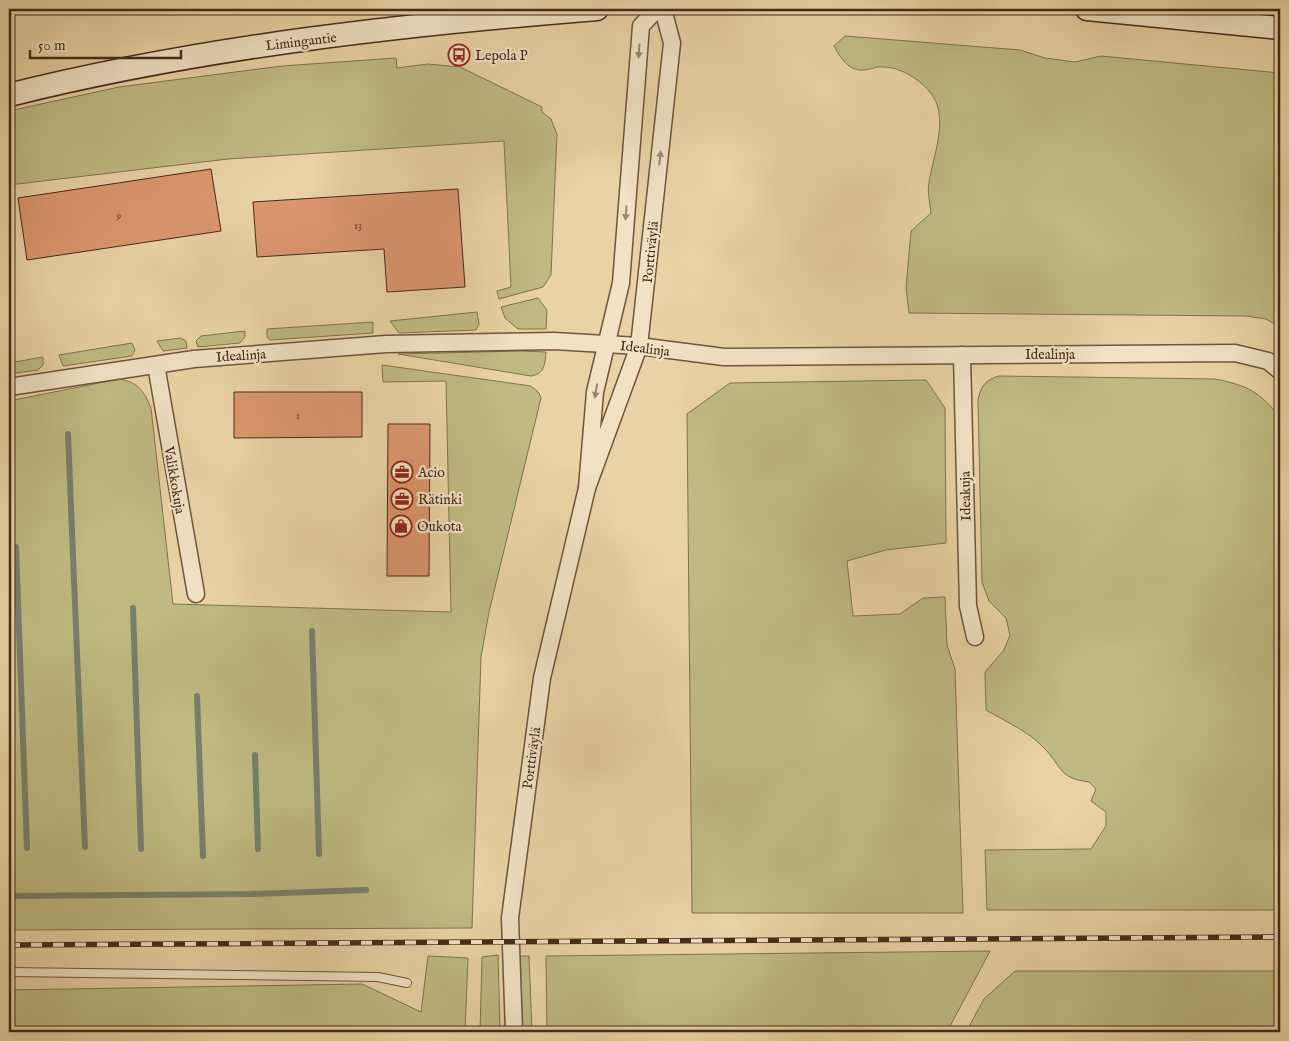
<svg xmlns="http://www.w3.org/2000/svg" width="1289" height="1041" font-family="'IM FELL English',serif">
	<rect width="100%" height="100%" fill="#e9d2a5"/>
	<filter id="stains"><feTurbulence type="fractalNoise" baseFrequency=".004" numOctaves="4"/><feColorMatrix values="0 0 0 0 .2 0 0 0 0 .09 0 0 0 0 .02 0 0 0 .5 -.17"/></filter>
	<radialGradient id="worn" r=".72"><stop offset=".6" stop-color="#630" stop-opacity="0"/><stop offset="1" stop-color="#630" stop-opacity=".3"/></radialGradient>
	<g fill="#beba81" stroke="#82724e">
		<path d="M 845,36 L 1020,50 L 1045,58 L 1075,62 L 1101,56 L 1280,73 L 1280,327 L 1266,319 L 1246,316 L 909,313 L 906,288 L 911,231 L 931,213 C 930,203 927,192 929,183 C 933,155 951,115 929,91 C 917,77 898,66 879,67 C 874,67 869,70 864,70 C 849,72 840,57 834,46 Z"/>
		<path d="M 396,58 L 397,68 L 428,64 L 460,67 L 542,107 L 542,112 L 551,119 L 557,134 L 551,275 L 543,287 L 499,299 L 497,291 L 511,287 L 504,141 L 228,159 L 9,185 L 9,111 L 119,87 L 282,66 Z"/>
		<path d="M 538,298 L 547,310 L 546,329 L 518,329 L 505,318 L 501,307 Z"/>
		<path d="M 477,312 L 479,324 L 476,330 L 399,333 L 390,321 Z"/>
		<path d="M 373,322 L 373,333 L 270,340 L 267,337 L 267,329 Z"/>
		<path d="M 245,331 L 245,337 L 240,343 L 198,347 L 196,341 L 201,336 Z"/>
		<path d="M 181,338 L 186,341 L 187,348 L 163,351 L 157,341 Z"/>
		<path d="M 132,343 L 135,350 L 132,356 L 63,366 L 59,355 Z"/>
		<path d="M 520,351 L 546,352 C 545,363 545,374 531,376 L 398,354 Z"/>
		<path d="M 43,357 L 43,365 L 38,370 L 9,374 L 9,363 Z"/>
		<path d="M 382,365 L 531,386 L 539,393 L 541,398 L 489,612 L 481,657 L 472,928 L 9,930 L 9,401 L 119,379 C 138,382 144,391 151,408 L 173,604 L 451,612 L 446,381 L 383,382 Z"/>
		<path d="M 999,376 L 1215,379 C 1249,386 1258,391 1280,417 L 1280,910 L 987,910 L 985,850 L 1091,849 L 1106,826 L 1106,812 L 1091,801 L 1096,789 L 1089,782 C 1057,778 1062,765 1042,746 C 1029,732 1003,720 986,710 L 985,672 L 1004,650 L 1010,635 L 1006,618 L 989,601 L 982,582 L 978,400 C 981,386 985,380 999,376 Z"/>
		<path d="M 926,380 L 945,408 L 946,543 L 886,550 L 847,561 L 853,616 L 900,614 L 923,598 L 945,597 L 947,645 L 955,669 L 963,913 L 692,913 L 687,414 L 730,383 Z"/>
		<path d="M 990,951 L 947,1032 L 547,1032 L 546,956 Z"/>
		<path d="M 498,955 L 500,1032 L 480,1032 L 482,957 Z"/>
		<path d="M 428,956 L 468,958 L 465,1032 L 9,1032 L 9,990 L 362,984 L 421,1012 Z"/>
		<path d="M 520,956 L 529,956 L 532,1032 L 522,1032 Z"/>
		<path d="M 1015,971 L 1280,971 L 1280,1032 L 966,1032 L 984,999 Z"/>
	</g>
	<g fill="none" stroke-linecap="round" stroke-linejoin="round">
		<g stroke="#777f6d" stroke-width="6">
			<path d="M 68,434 L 85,847"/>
			<path d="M 16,547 L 27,848"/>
			<path d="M 133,608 L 141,849"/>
			<path d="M 312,631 L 319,854"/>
			<path d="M 197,696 L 203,856"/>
			<path d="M 255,755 L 258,849"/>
			<path d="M 9,896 L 251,894 L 366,890"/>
		</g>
	</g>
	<g fill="#dc966e" stroke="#462a1b">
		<path d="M 211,169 L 221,231 L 27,260 L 18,198 Z"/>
		<path d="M 458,189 L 465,287 L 387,292 L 384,249 L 257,257 L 253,202 Z"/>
		<path d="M 234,392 L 362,392 L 362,437 L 234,438 Z"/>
		<path d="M 388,424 L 430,424 L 429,576 L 387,576 Z"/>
	</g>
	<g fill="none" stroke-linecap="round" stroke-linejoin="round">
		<g stroke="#6f543e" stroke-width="10">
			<path id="service" d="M 9,972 L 378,977 L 407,983"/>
		</g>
		<g stroke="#6f543e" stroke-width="19">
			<g id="minor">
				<path d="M 657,9 L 641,26 L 621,283 L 595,392 L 587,488 L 639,346 L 672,43 L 663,9"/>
				<path d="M 962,355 L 968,606 L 975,637"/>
				<path d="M 156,365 L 196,594"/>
				<path d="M 9,387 L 194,359 L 386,344 L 554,341 L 639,346 L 724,357 L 1235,353 L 1268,361 L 1280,371"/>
				<path d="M 514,1032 L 510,918 L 542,678 L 587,488"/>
			</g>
		</g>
		<g stroke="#462a1b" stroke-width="25">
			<g id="secondary">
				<path d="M 1087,9 L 1280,28"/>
				<path d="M 9,95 C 201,47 400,25 597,9"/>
			</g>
		</g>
		<use href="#service" stroke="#f1e2c4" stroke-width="8"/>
		<use href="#minor" stroke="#f1e2c4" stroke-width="16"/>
		<use href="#secondary" stroke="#f1e2c4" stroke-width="22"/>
		<g stroke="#462a1b" stroke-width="5.5">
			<path id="rail" d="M 9,945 L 1280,937"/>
		</g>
		<use href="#rail" stroke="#f1e2c4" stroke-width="4" stroke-dasharray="11" stroke-linecap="butt"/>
	</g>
	<defs><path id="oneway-solid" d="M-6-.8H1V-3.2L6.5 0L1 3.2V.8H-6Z" transform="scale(1.25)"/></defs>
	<g fill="#9c8670">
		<use href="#oneway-solid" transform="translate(639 51) rotate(94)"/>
		<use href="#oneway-solid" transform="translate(660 158) rotate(-84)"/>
		<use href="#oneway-solid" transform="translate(626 213) rotate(94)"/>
		<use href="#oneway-solid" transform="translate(596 391) rotate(99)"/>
	</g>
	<defs>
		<g id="bus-ring" transform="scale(1.125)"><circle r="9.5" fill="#f1e2c4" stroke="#8f2418" stroke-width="1.5"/><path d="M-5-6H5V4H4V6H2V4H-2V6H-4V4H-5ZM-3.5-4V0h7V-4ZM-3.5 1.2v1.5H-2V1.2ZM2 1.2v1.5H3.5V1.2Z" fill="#8f2418"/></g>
		<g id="office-ring" transform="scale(1.125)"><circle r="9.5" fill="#f1e2c4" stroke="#8f2418" stroke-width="1.5"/><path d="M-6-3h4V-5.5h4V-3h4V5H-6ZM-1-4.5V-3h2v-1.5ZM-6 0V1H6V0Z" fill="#8f2418"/></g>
		<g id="shop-ring" transform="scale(1.125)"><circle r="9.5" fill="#f1e2c4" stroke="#8f2418" stroke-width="1.5"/><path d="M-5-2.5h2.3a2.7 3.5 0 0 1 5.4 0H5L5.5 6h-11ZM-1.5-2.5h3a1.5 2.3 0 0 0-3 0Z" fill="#8f2418"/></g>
	</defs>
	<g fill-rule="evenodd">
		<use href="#bus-ring" x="459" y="55"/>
		<use href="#office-ring" x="402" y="472"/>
		<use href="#office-ring" x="402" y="499"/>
		<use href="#shop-ring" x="401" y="526"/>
	</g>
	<g text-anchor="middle" stroke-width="4.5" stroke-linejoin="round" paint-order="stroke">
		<g font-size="11" fill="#6c4530">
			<text x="119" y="219">9</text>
			<text x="358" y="229">13</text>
			<text x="298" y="419">1</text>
		</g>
		<g font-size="14" fill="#462a1b" stroke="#f1e2c4">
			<text transform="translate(301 41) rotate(-7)" y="5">Limingantie</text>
			<text transform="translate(650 252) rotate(-84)" y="5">Porttiväylä</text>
			<text transform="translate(645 348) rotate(7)" y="5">Idealinja</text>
			<text x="1050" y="359">Idealinja</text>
			<text transform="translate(241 355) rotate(-4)" y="5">Idealinja</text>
			<text transform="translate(175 480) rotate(80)" y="5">Valikkokuja</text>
			<text transform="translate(965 496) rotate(-91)" y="5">Ideakuja</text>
			<text transform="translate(531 758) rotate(-82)" y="5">Porttiväylä</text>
		</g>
		<g font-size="14" fill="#462a1b" stroke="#f1e2c4" text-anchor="start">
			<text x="475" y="60">Lepola P</text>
			<text x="418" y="477">Acio</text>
			<text x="418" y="504">Rätinki</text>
			<text x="417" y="531">Oukota</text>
		</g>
	</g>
	<rect width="1289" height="1041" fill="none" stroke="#e9d2a5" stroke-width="30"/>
	<rect x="10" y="10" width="1269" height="1021" fill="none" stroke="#462a1b" stroke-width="2.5"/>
	<rect x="15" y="15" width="1259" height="1011" fill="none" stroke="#462a1b"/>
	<path d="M30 50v8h151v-8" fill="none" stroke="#462a1b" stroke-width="2.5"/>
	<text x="38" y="50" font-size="15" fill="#462a1b" stroke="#f1e2c4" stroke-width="4" paint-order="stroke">50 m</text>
	<rect width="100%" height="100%" filter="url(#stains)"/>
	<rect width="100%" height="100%" fill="url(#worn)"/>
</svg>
